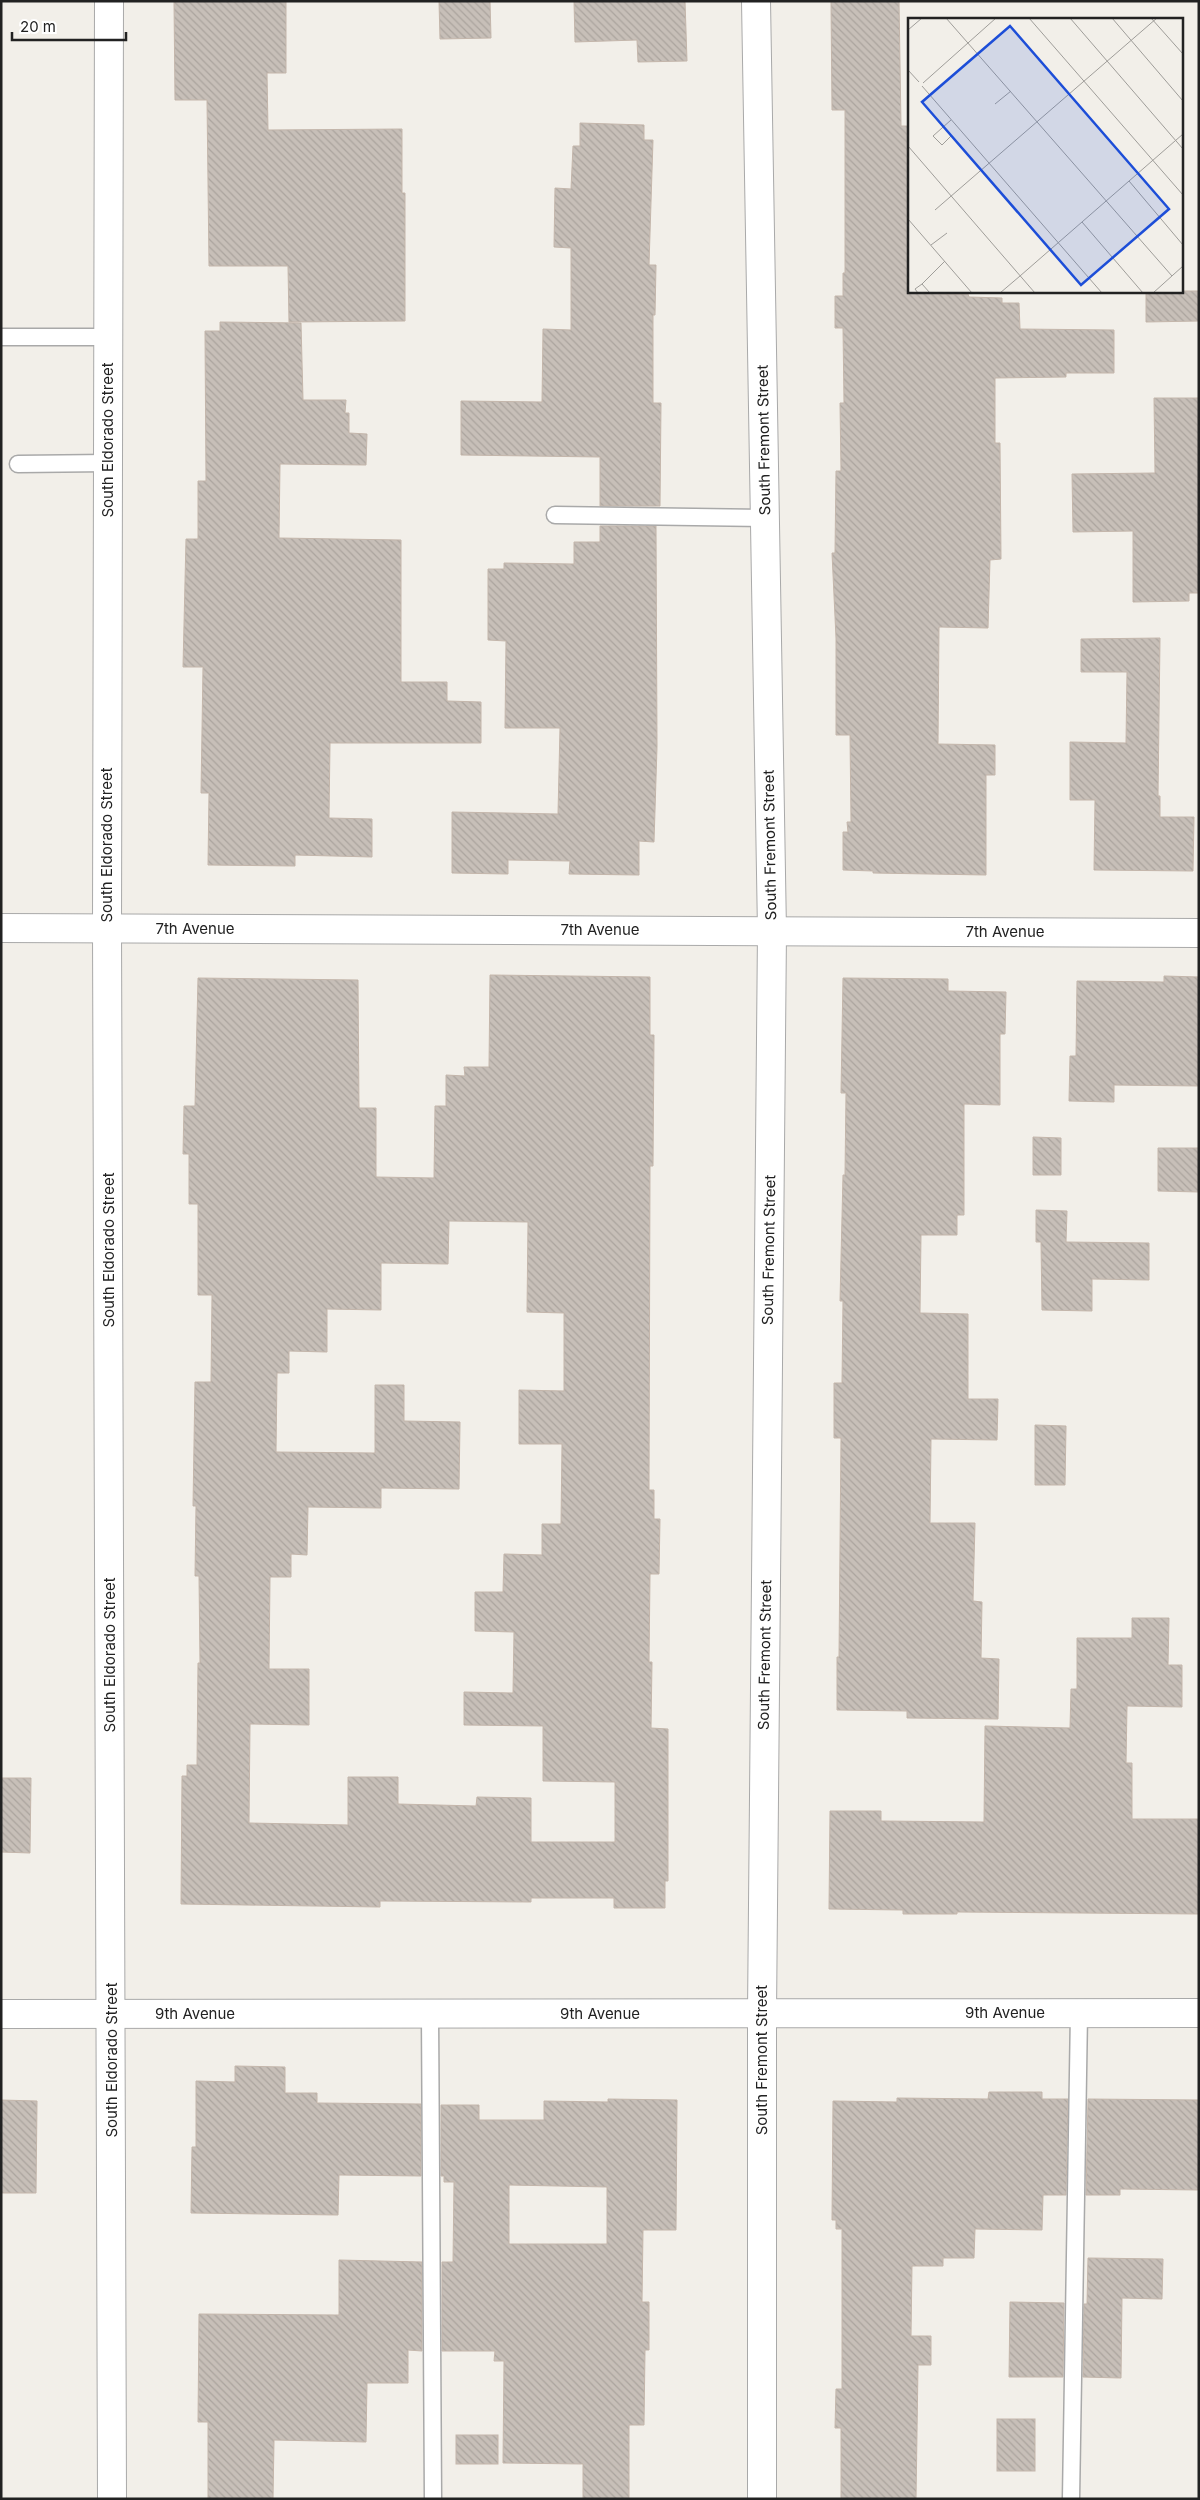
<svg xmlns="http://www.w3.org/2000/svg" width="1200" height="2500" font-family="Inter,sans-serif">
	<defs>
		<pattern id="building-back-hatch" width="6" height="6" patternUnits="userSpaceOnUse" patternTransform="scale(1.25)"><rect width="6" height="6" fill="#c7bfb8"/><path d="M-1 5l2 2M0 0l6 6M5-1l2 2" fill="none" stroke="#aba49e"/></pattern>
	</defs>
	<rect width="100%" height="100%" fill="#f2efe9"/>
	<g fill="url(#building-back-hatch)" stroke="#c4b6ab" fill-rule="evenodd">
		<path d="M 174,1 L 286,1 L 286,73 L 267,73 L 268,130 L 402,129 L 402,193 L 405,193 L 405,321 L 289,322 L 288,266 L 209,266 L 207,100 L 175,100 Z"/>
		<path d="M 439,1 L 490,1 L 491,38 L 440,39 Z"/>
		<path d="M 574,1 L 685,1 L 687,61 L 638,62 L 637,40 L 575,42 Z"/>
		<path d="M 831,1 L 899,1 L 901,126 L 909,126 L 909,291 L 938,291 L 938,294 L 968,294 L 969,297 L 1002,298 L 1002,303 L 1019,303 L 1020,329 L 1114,330 L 1114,373 L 1066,373 L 1066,377 L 995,378 L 995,443 L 1000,443 L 1001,559 L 990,560 L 988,628 L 939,627 L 938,744 L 995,745 L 995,775 L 986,775 L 986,875 L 873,873 L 873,871 L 843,870 L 843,832 L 848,832 L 847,822 L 851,822 L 850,735 L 836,735 L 836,638 L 832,553 L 835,553 L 836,471 L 841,471 L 840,403 L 844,403 L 843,328 L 835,328 L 835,296 L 843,296 L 843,273 L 845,273 L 845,110 L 832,110 Z"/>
		<path d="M 580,123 L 644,125 L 644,140 L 653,140 L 649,265 L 656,265 L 655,315 L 653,315 L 653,403 L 661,403 L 660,506 L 600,506 L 600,457 L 461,455 L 461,401 L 542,402 L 543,329 L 571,330 L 571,248 L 554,247 L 555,188 L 571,189 L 573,146 L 580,146 Z"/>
		<path d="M 1146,291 L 1199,291 L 1199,321 L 1146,322 Z"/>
		<path d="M 220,322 L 301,323 L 303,400 L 346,400 L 345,413 L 349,413 L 349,433 L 367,434 L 366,465 L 280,464 L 279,538 L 401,540 L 401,682 L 447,682 L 447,701 L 481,702 L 481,743 L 330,743 L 329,818 L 372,819 L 372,857 L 295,855 L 295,866 L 208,865 L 209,793 L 201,793 L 203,667 L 183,667 L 186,539 L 198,539 L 198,481 L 206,481 L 205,331 L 220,331 Z"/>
		<path d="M 1154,398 L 1199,398 L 1199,593 L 1189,593 L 1189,601 L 1133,602 L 1133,531 L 1073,532 L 1072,474 L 1155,473 Z"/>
		<path d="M 600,526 L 656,526 L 657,747 L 654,842 L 639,841 L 639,875 L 569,874 L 570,861 L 508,860 L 508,874 L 452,873 L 452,812 L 558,814 L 560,728 L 505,728 L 506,641 L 488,640 L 488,569 L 504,569 L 504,563 L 574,564 L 574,542 L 600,542 Z"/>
		<path d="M 1160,638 L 1158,796 L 1160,796 L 1160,817 L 1194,817 L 1193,871 L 1094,870 L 1095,800 L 1070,800 L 1070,742 L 1126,743 L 1127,672 L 1081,672 L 1081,639 Z"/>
		<path d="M 490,975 L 650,977 L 650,1035 L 654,1035 L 653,1166 L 650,1166 L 649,1490 L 654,1490 L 654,1519 L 660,1519 L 659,1574 L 650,1574 L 649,1662 L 652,1662 L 651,1728 L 668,1729 L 668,1881 L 665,1881 L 665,1908 L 614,1908 L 614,1898 L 531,1898 L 531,1902 L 380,1901 L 380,1907 L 181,1904 L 182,1776 L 187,1776 L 187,1765 L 197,1765 L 198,1663 L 200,1663 L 199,1576 L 195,1576 L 196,1506 L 193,1506 L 195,1382 L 211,1382 L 212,1295 L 198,1295 L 198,1204 L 189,1204 L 189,1154 L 183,1154 L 184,1106 L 195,1106 L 198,978 L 358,980 L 359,1108 L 376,1108 L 376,1177 L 434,1178 L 435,1106 L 446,1106 L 446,1075 L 465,1076 L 464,1067 L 489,1067 ZM 449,1221 L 528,1222 L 527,1312 L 564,1313 L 564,1391 L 519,1390 L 519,1444 L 562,1444 L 561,1524 L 542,1524 L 542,1555 L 504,1554 L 503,1592 L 475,1592 L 475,1631 L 514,1632 L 513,1693 L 464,1692 L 464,1725 L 543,1726 L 543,1781 L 615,1782 L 615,1842 L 531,1842 L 531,1798 L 477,1797 L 476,1806 L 398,1804 L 398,1777 L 348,1777 L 348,1825 L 249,1823 L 250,1724 L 309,1725 L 309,1669 L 269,1669 L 270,1577 L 291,1577 L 291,1554 L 307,1555 L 308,1507 L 381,1508 L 381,1488 L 459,1489 L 460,1422 L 404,1421 L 404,1385 L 375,1385 L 375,1453 L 276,1452 L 277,1373 L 289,1373 L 289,1351 L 327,1352 L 327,1309 L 381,1310 L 381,1263 L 448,1264 Z"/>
		<path d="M 1164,976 L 1199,977 L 1199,1086 L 1114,1085 L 1114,1102 L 1069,1101 L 1070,1056 L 1076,1056 L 1077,981 L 1164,982 Z"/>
		<path d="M 843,978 L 948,979 L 948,991 L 1006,992 L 1005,1034 L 1000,1034 L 1000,1105 L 964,1104 L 964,1215 L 957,1215 L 957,1235 L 921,1235 L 920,1313 L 968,1314 L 968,1399 L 998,1399 L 997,1440 L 931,1439 L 930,1523 L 975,1523 L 973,1601 L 982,1602 L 981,1658 L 999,1659 L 998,1719 L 907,1718 L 907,1711 L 837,1710 L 837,1657 L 839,1657 L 841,1438 L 834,1438 L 834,1383 L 842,1383 L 843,1301 L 840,1301 L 843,1175 L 845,1175 L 846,1093 L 841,1093 Z"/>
		<path d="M 1033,1137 L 1061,1138 L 1061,1175 L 1033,1175 Z"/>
		<path d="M 1158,1148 L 1199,1148 L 1199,1192 L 1158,1191 Z"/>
		<path d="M 1036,1210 L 1067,1211 L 1066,1242 L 1149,1243 L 1149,1280 L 1092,1279 L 1092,1311 L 1042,1310 L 1041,1242 L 1036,1242 Z"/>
		<path d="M 1035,1425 L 1066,1426 L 1065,1485 L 1035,1485 Z"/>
		<path d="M 1132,1618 L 1169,1618 L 1168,1665 L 1182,1665 L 1182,1707 L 1127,1706 L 1126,1763 L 1132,1763 L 1132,1819 L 1199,1819 L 1199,1914 L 957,1912 L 957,1914 L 903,1914 L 903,1910 L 829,1909 L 830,1811 L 881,1811 L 881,1821 L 984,1822 L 985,1726 L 1070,1728 L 1071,1689 L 1077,1689 L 1077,1638 L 1132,1638 Z"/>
		<path d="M 1,1778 L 31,1778 L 30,1853 L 1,1852 Z"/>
		<path d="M 235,2066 L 285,2067 L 285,2093 L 317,2093 L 317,2103 L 421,2104 L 421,2176 L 339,2175 L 338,2215 L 191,2213 L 192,2147 L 196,2147 L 196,2081 L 235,2082 Z"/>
		<path d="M 989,2092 L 1042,2092 L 1042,2099 L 1068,2099 L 1066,2195 L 1043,2195 L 1042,2230 L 975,2229 L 974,2258 L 943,2258 L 943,2266 L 912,2266 L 911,2336 L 931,2336 L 931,2365 L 918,2365 L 916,2499 L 841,2499 L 841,2428 L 835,2428 L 836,2389 L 842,2389 L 842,2229 L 836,2229 L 836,2220 L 832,2220 L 833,2101 L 897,2102 L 897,2098 L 988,2099 Z"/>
		<path d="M 608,2099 L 677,2100 L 676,2230 L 643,2230 L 642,2302 L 649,2302 L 649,2350 L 645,2350 L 644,2425 L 629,2425 L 629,2499 L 583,2499 L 583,2464 L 503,2463 L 504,2361 L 494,2361 L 495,2351 L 442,2351 L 442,2262 L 453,2262 L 454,2182 L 444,2182 L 444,2176 L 441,2176 L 441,2105 L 479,2105 L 479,2120 L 544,2120 L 544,2101 L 608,2102 ZM 509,2185 L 607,2187 L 607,2244 L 509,2244 Z"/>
		<path d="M 1088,2099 L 1199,2100 L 1199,2190 L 1120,2189 L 1120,2195 L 1086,2195 Z"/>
		<path d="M 1,2100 L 37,2101 L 36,2193 L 1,2193 Z"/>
		<path d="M 1088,2258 L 1163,2259 L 1162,2299 L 1122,2298 L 1121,2378 L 1083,2377 L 1084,2304 L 1087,2304 Z"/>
		<path d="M 339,2260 L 422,2262 L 422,2351 L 408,2350 L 408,2383 L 367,2383 L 366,2442 L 274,2440 L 273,2499 L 208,2499 L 208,2422 L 198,2422 L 199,2314 L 339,2315 Z"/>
		<path d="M 1010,2302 L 1064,2303 L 1063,2377 L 1009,2377 Z"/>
		<rect x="997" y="2419" width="38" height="52"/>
		<rect x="456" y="2435" width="42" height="29"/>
	</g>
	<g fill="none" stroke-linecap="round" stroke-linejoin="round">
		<g stroke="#a9a9a9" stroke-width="19">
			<g id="lane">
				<path d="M 1,337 L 109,337"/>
				<path d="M 18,464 L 108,463"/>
				<path d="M 555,515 L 765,518"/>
				<path d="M 430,2014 L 433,2499"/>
				<path d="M 1071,2499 L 1079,2013"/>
			</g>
		</g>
		<g stroke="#a9a9a9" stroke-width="30">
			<g id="street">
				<path d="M 109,1 L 107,928 L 112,2499"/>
				<path d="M 756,1 L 772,931 L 762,2014 L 762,2499"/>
				<path d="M 1,928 L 1199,933"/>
				<path d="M 1,2014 L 1199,2013"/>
			</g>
		</g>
		<use href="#lane" stroke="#fff" stroke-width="16"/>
		<use href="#street" stroke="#fff" stroke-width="28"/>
	</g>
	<g text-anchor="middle" stroke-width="4" stroke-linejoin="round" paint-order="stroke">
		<g font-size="15" fill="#222" stroke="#fff">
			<text transform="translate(108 440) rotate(-90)" y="5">South Eldorado Street</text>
			<text transform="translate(764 440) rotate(-91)" y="5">South Fremont Street</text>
			<text transform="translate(107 845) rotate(-90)" y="5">South Eldorado Street</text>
			<text transform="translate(770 845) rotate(-91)" y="5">South Fremont Street</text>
			<text x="195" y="934">7th Avenue</text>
			<text x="600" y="935">7th Avenue</text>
			<text x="1005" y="937">7th Avenue</text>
			<text transform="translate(109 1250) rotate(-90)" y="5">South Eldorado Street</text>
			<text transform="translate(769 1250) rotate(-89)" y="5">South Fremont Street</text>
			<text transform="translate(110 1655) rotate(-90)" y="5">South Eldorado Street</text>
			<text transform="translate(765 1655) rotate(-89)" y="5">South Fremont Street</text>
			<text x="1005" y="2018">9th Avenue</text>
			<text x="195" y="2019">9th Avenue</text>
			<text x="600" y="2019">9th Avenue</text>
			<text transform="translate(112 2060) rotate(-90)" y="5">South Eldorado Street</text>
			<text transform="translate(762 2060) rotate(-90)" y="5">South Fremont Street</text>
		</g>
	</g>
	<g transform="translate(908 18)">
		<rect width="275" height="275" fill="#f2efe9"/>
		<path fill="none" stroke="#9f9d99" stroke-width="1" d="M 38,0 L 264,258M 121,0 L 275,177M 162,0 L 275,131M 204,0 L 275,83M 243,0 L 275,36M 0,12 L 14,0M 0,52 L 11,64M 15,65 L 88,0M 14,68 L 194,275M 87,86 L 103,73M 43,102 L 25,118 L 34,127 L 43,118M 0,128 L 127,275M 221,163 L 275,227M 27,192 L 249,0M 0,201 L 64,275M 174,204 L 235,275M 23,227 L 39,215M 112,258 L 275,116M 14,266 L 37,243M 10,275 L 7,271 L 14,266 L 22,275M 92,275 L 112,258M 245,275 L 275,248"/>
		<path fill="#1d4ed8" fill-opacity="0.15" stroke="#1d4ed8" stroke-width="2.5" d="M 102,8 L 261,191 L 173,267 L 14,84 Z"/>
		<rect width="275" height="275" fill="none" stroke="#222" stroke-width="2.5"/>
	</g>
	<rect width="1200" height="2500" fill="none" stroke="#222222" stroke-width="5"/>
	<path d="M12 32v8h114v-8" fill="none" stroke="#222222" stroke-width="2.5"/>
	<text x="20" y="32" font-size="15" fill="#222222" stroke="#ffffff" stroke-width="4" paint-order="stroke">20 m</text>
</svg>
